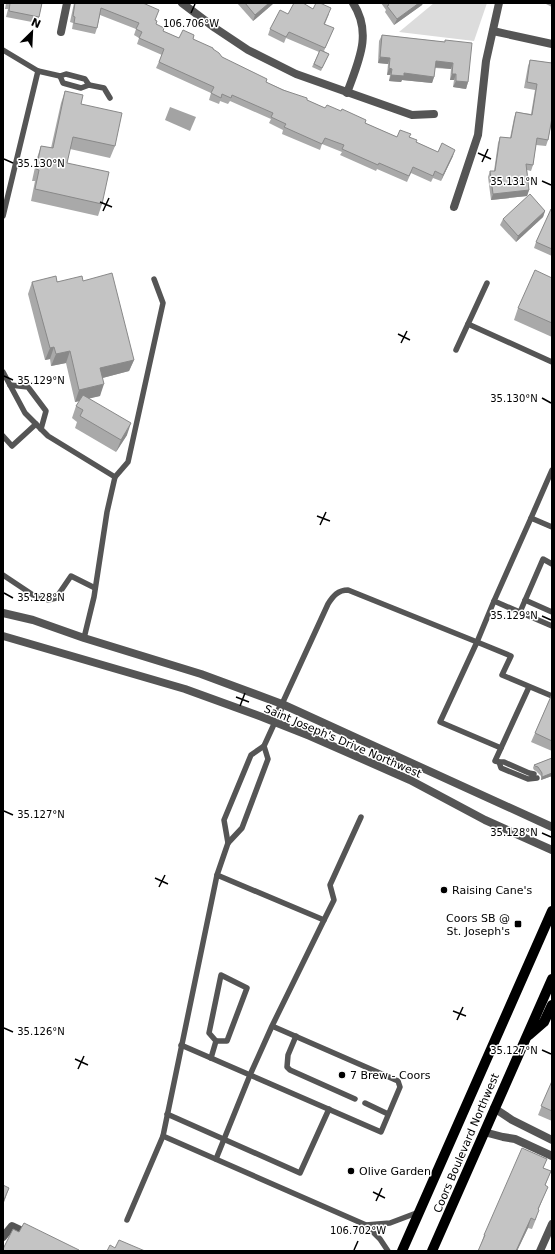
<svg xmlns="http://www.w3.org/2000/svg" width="555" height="1254" font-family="'DejaVu Sans',sans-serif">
	<rect width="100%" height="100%" fill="#fff"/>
	<path fill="#dcdcdc" d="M 434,3 L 487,3 L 474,41 L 399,32 Z"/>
	<path fill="#a3a3a3" d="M 170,107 L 196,117 L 190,131 L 165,120 Z"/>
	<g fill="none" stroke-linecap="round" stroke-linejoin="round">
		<g stroke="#555" stroke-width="5.5">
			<path d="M 3,50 L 38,71 L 3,216"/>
			<path d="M 38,71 L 60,76 L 66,74 L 85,79 L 89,85"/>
			<path d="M 60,76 L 63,83 L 81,88 L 89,85 L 104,88 L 110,98"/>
			<path d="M 487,283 L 468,324 L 552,362"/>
			<path d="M 456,350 L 468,324"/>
			<path d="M 3,372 L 25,413 L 48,436 L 115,477"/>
			<path d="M 10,385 L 28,387 L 46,411 L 41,429"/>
			<path d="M 3,436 L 12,446 L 36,424"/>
			<path d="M 531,518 L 552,470"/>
			<path d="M 552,527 L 531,518 L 494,601 L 552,626"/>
			<path d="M 3,575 L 33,595 L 48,600 L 56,598 L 71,576 L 95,588"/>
			<path d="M 525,600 L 552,612"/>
			<path d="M 520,612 L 543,559 L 552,564"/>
			<path d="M 84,638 L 94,597 L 107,512 L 115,477 L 128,462 L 163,303 L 154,279"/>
			<path d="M 529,687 L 495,761 L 499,762 L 501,768 L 528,779 L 537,778"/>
			<path d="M 282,704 L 328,604 C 333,596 338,590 348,590 L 477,642 L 494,601"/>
			<path d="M 501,748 L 440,722 L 477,642 L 511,656 L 502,675 L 552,696"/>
			<path d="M 499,762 L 504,762 L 529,773 L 534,774"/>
			<path d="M 228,843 L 242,828 L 268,759 L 264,746"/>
			<path d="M 217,875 L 228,843 L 224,820 L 251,755 L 264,746 L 275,722"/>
			<path d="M 324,920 L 334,900 L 330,885 L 361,817"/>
			<path d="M 221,975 L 247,988 L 227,1041 L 216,1041 L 209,1033 Z"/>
			<path d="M 272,1026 L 398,1081 L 400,1087 L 381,1132 L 250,1075 L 272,1026 L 324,920 L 217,875 L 163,1136 L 366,1225"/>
			<path d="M 296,1036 L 288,1055 L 287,1067 L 290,1070 L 355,1099"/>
			<path d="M 181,1045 L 250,1075 L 216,1159"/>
			<path d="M 211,1058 L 216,1041"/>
			<path d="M 365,1103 L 388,1114"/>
			<path d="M 167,1114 L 300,1173 L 329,1109"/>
			<path d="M 127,1220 L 163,1136"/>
			<path d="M 388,1251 L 380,1239 L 366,1225 L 390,1223 L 419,1212"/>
		</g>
		<g stroke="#555" stroke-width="8">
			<path d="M 182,3 L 215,28 L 248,50 L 296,74 L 412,115 L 434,114"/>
			<path d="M 493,31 L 552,44"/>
			<path d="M 61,32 L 67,3"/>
			<path d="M 347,93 C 358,62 373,34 353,3"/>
			<path d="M 454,207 L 478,135 L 486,61 L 499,3"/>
			<path d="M 494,1108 L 512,1120 L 552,1140"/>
			<path d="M 484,1132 L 503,1137 L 515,1139 L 552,1156"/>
			<path d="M 3,1237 L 12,1226 L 29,1234"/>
			<path d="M 540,1251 L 552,1224"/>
		</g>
		<g stroke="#555" stroke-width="8">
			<path d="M 3,613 L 33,620 L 84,638 L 201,674 L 282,704 L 552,827"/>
			<path d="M 3,636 L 185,689 L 262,717 L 310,736 L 410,780 L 485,820 L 552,850"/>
			<path d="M 275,722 L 282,704"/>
		</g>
		<g stroke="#000" stroke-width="10">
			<path d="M 529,1035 L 544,1022 L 552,1005"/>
			<path d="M 402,1251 L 552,911"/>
			<path d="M 432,1251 L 552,979"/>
		</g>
	</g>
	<g fill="#a9a9a9">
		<path d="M 6,3 L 42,3 L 39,17 L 37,23 L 6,17 L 8,9 L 5,9 Z"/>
		<path d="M 74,3 L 143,3 L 155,20 L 156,24 L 163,31 L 179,38 L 193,39 L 213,49 L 222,57 L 266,82 L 325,108 L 365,123 L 397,137 L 410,137 L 416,142 L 438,152 L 453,156 L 441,181 L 433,178 L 431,182 L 411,173 L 407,182 L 377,169 L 376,171 L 340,155 L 342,152 L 322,144 L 320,150 L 282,134 L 283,130 L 269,123 L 271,119 L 230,101 L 228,104 L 220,101 L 219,104 L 209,100 L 211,93 L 156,68 L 162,55 L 137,44 L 139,38 L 134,35 L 136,29 L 100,15 L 97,28 L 95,34 L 72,29 L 73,23 L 70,22 Z"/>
		<path d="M 237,3 L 274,3 L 253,21 Z"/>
		<path d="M 381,3 L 423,3 L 422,5 L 394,25 L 385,12 L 386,10 Z"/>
		<path d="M 544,3 L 552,3 L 552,7 Z"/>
		<path d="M 313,9 L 329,14 L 325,24 L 331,34 L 324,51 L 329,54 L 321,71 L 312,67 L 319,52 L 286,38 L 284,43 L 268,35 L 270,29 L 288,14 Z"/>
		<path d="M 382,35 L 445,42 L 445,40 L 468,82 L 466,89 L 453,87 L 454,80 L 450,80 L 451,69 L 435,68 L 434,77 L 432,83 L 402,80 L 401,82 L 389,81 L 390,75 L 387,75 L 388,64 L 378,63 L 379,41 Z"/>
		<path d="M 530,60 L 552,63 L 552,121 L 548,140 L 546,146 L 536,145 L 533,165 L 531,171 L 527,170 L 529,190 L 527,196 L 491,200 L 488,177 L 490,171 L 494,171 L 498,143 L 500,137 L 510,138 L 514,118 L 516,112 L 531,114 L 535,90 L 524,88 L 528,66 Z"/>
		<path d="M 65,91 L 81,104 L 115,146 L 110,158 L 70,149 L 67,163 L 102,204 L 98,216 L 31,201 L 35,181 L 32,181 L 37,158 L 41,146 L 51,148 L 61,103 Z"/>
		<path d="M 552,209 L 552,256 L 534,248 L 536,242 Z"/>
		<path d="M 545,211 L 543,217 L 516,242 L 500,225 L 503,219 Z"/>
		<path d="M 552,278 L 552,337 L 514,320 L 518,308 Z"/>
		<path d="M 83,281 L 134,360 L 129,371 L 102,378 L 100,396 L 89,398 L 127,435 L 116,452 L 75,428 L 77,422 L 72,418 L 76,406 L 80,401 L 75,402 L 66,363 L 51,366 L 50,359 L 45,360 L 28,294 L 32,282 Z"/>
		<path d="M 552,694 L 552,751 L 531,742 L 535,733 Z"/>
		<path d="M 552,758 L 552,776 L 541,780 L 541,776 L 536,771 L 534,770 L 533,768 L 534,765 Z"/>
		<path d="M 552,1081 L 552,1121 L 538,1115 Z"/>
		<path d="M 547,1159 L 543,1168 L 551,1171 L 545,1186 L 548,1187 L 538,1209 L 536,1219 L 532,1229 L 528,1228 L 517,1251 L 478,1251 L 481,1244 L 484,1235 Z"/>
	</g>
	<g fill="#898989">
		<path d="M 269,3 L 274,3 L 253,21 L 255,15 Z"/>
		<path d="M 419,3 L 423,3 L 422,5 L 394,25 L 397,19 Z"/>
		<path d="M 380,57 L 390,58 L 388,64 L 378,63 Z"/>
		<path d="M 436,61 L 453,63 L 451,69 L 434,67 Z"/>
		<path d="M 389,68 L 392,69 L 390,75 L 387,75 Z"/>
		<path d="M 404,73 L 434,77 L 432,83 L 402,80 L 401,82 L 389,81 L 391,75 Z"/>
		<path d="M 452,74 L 456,74 L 454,80 L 450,80 Z"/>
		<path d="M 456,81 L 468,82 L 466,89 L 453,87 Z"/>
		<path d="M 455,150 L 453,156 L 441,181 L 443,175 Z"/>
		<path d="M 529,190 L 527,196 L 491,200 L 493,194 Z"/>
		<path d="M 545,211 L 543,217 L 516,242 L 518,236 Z"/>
		<path d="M 54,347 L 50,359 L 45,360 L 50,348 Z"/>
		<path d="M 70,351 L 66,363 L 51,366 L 56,354 Z"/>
		<path d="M 134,360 L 129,371 L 95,380 L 100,368 Z"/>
		<path d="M 104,384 L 100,396 L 75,402 L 79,390 Z"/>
		<path d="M 131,423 L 127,435 L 116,452 L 121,440 Z"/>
		<path d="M 552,773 L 552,776 L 541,780 L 542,777 Z"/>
		<path d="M 548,1187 L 544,1196 L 535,1218 L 538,1209 Z"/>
		<path d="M 9,1188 L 3,1205 L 3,1202 Z"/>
		<path d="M 531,1218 L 528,1228 L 517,1251 L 516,1251 Z"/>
	</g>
	<g fill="#c4c4c4" stroke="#898989">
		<path d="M 9,3 L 42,3 L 39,17 L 9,11 L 10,3 Z"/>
		<path d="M 75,3 L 143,3 L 159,10 L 155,20 L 157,21 L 156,24 L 164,28 L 163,31 L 179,38 L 183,30 L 194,35 L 193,39 L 213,48 L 213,49 L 219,53 L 222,57 L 267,79 L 266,82 L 283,90 L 307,98 L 307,100 L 325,108 L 327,105 L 341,111 L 342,109 L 366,120 L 365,123 L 397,137 L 400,130 L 411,134 L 409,137 L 417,140 L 416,142 L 438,152 L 442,143 L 455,150 L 443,175 L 435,171 L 433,176 L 413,167 L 409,176 L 379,163 L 378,165 L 342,149 L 344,145 L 325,138 L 322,144 L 284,127 L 286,124 L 271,117 L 273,113 L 232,95 L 231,98 L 222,94 L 221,98 L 211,93 L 214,87 L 159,62 L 164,49 L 139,38 L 142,32 L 136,29 L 139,23 L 101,8 L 97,28 L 74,23 L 75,17 L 73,16 Z"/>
		<path d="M 245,3 L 269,3 L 255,15 Z"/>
		<path d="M 294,3 L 303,3 L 313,9 L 316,3 L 320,3 L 331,8 L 324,24 L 334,28 L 325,48 L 289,32 L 286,37 L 270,29 L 280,10 L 288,14 Z"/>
		<path d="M 387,3 L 419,3 L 397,19 L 387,6 L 389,5 Z"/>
		<path d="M 382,35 L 445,42 L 445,40 L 472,43 L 468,82 L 456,81 L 456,74 L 452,74 L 453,63 L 436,61 L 434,77 L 404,73 L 404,76 L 391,75 L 392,69 L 389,68 L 390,58 L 380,57 Z"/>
		<path d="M 320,50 L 329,54 L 322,68 L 314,64 Z"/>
		<path d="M 530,60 L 552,63 L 552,118 L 548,140 L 537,138 L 533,165 L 526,164 L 529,190 L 493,194 L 490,171 L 495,171 L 500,137 L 511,138 L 516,112 L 532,115 L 537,84 L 527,82 Z"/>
		<path d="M 65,91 L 83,95 L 81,104 L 122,113 L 115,146 L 73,137 L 67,163 L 109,172 L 102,204 L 35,189 L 39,170 L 36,169 L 41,146 L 53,148 Z"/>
		<path d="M 530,194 L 545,211 L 518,236 L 503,219 Z"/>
		<path d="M 551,209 L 552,209 L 552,249 L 536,242 Z"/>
		<path d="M 535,270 L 552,278 L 552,323 L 518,308 Z"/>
		<path d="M 112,273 L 134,360 L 100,368 L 104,384 L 79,390 L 70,351 L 56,354 L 54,347 L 50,348 L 32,282 L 56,276 L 57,282 L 82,276 L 83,281 Z"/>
		<path d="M 83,395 L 131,423 L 121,440 L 80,416 L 83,410 L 76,406 Z"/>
		<path d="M 552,694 L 552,741 L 535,733 Z"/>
		<path d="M 552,758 L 552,773 L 542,777 L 542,773 L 538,767 L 535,766 L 534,765 Z"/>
		<path d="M 552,1081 L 552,1111 L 541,1106 Z"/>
		<path d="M 522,1148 L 547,1159 L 543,1168 L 551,1171 L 545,1185 L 548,1187 L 538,1209 L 539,1210 L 535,1220 L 531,1218 L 516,1251 L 478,1251 L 485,1235 L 484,1235 Z"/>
		<path d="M 3,1185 L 9,1188 L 3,1202 Z"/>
		<path d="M 24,1223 L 79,1250 L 78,1251 L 3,1251 L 3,1249 L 13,1229 L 19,1232 Z"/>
		<path d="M 119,1240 L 145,1251 L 107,1251 L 110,1245 L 115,1248 Z"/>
	</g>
	<path fill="none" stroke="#000" stroke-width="1.5" d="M 191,13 L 195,4M 478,153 L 491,159M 4,159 L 13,163M 482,162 L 488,149M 542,181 L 551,185M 100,202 L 112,207M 103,211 L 109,198M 398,334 L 410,340M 401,343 L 407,331M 4,376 L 13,380M 542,398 L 551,403M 317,516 L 330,521M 320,525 L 326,512M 4,593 L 13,598M 542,616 L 551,620M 236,697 L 249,702M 240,706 L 245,693M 4,811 L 13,815M 542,833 L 551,837M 155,878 L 168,884M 159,887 L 165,875M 453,1011 L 466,1016M 457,1020 L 463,1007M 4,1028 L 13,1032M 542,1050 L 551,1054M 75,1059 L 88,1065M 78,1069 L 84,1056M 373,1192 L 385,1198M 376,1201 L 382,1188M 354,1250 L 358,1241"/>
	<g fill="#000" stroke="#fff" stroke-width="1.5">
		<circle cx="444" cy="890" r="4"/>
		<rect x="514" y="920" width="8" height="8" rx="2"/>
		<circle cx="342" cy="1075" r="4"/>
		<circle cx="351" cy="1171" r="4"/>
	</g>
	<g text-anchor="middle" stroke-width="3" stroke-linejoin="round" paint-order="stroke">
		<g font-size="11" fill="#000" stroke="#fff">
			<text transform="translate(343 741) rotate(23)" y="4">Saint Joseph's Drive Northwest</text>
			<text transform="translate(466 1143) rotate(-67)" y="4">Coors Boulevard Northwest</text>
		</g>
		<g font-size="11" fill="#000" stroke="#fff" text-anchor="start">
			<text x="452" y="894">Raising Cane's</text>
			<text x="510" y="922" text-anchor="end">Coors SB @<tspan x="510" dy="13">St. Joseph's</tspan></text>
			<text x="350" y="1079">7 Brew - Coors</text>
			<text x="359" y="1175">Olive Garden</text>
		</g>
	</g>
	<g font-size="10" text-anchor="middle" fill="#000" stroke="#fff" stroke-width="3" stroke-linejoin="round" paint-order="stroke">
		<text x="191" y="27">106.706°W</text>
		<text x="41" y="167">35.130°N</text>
		<text x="514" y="185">35.131°N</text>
		<text x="41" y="384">35.129°N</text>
		<text x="514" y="402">35.130°N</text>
		<text x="41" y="601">35.128°N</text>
		<text x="514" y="619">35.129°N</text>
		<text x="41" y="818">35.127°N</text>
		<text x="514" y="836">35.128°N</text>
		<text x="41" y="1035">35.126°N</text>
		<text x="514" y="1054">35.127°N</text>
		<text x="358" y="1234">106.702°W</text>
	</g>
	<rect width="555" height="1254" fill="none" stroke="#000000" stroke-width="8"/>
	<g transform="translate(32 32) rotate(24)" stroke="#ffffff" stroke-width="3" paint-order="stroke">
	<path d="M0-3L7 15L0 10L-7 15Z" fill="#000000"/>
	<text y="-6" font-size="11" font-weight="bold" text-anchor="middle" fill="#000000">N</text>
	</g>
</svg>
